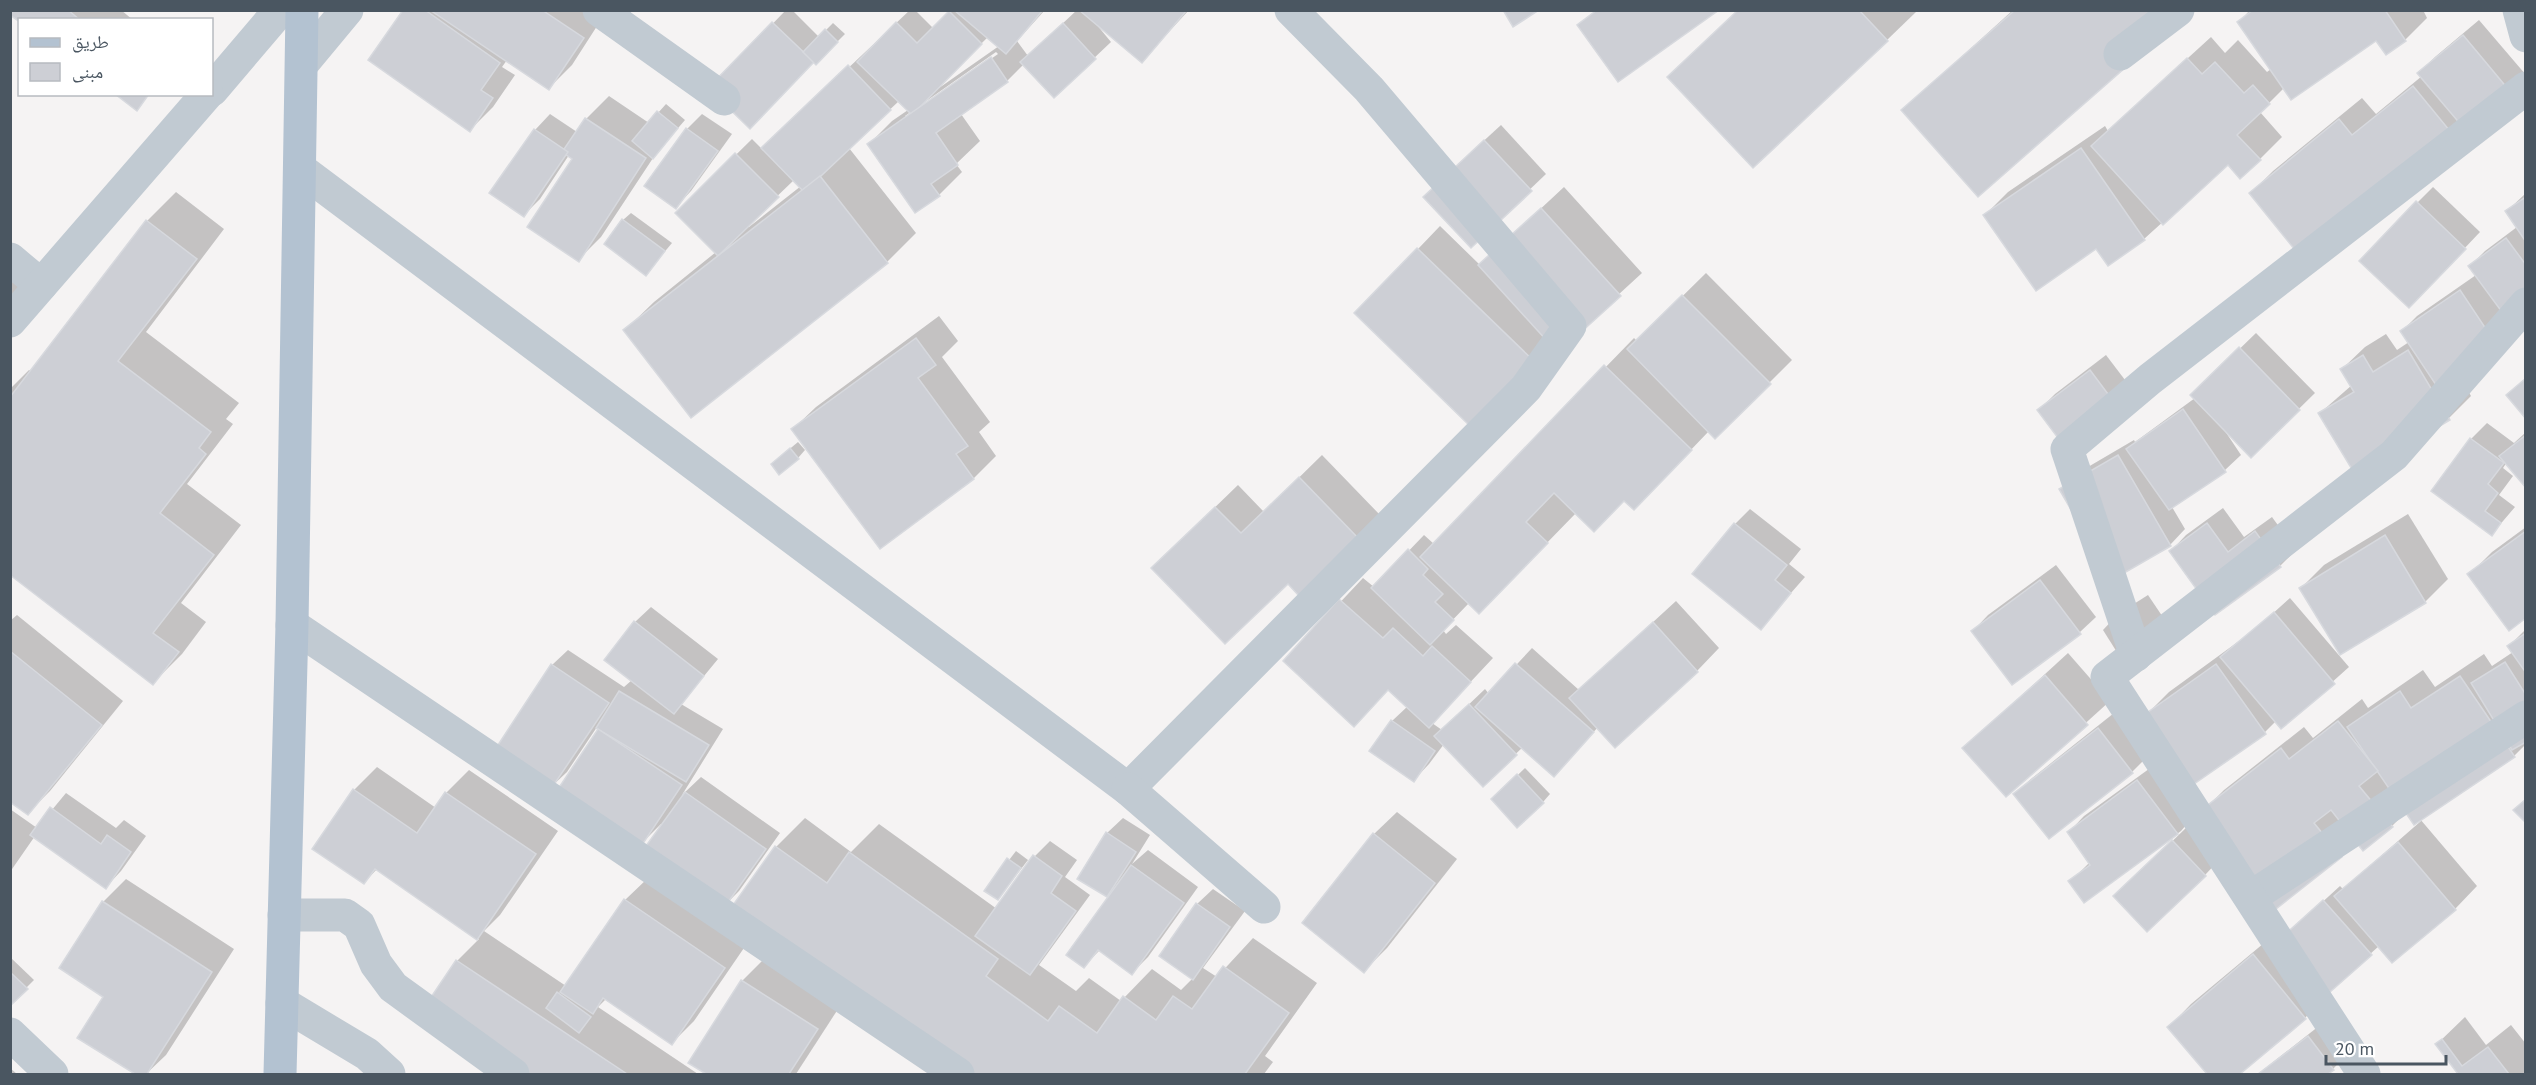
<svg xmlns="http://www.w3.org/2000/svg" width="2536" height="1085" font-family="'PT Sans','Noto Naskh Arabic',sans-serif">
	<rect width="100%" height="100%" fill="#f5f3f3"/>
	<g fill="#0003" fill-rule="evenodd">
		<path d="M 10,10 L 121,10 L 133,20 L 20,20 Z"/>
		<path d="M 405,10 L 632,10 L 627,18 L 599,23 L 572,65 L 549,88 L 507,60 L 502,67 L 515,75 L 493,107 L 470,130 Z"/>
		<path d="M 786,10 L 792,10 L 819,37 L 833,23 L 845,34 L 816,63 L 814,61 L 710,88 Z"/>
		<path d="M 910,10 L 915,10 L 934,29 L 952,10 L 1045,10 L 1017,41 L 1028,56 L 1077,10 L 1189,10 L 1142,61 L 1092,19 L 1111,42 L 1054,96 L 1024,64 L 1007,81 L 961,114 L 980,141 L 956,164 L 962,172 L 939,195 L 869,144 L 892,121 L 908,110 L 899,101 L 849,148 L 916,233 L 887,262 L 692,416 L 625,330 L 654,302 L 716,252 L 677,213 L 752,139 L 762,149 ZM 988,37 L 999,46 L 939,88 L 938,86 ZM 996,52 L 998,54 L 906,118 L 905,116 ZM 794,180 L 801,186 L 749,227 L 747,225 Z"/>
		<path d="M 1738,10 L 1915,10 L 1916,12 L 1887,40 Z"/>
		<path d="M 2013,10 L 2189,10 L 1903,110 Z"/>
		<path d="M 2250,10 L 2423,10 L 2427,18 L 2405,40 L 2377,39 L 2284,88 L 2260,112 L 2282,137 L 2260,159 L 2228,163 L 2144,239 L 2097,247 L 1985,215 L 2008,192 L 2105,126 L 2108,131 L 2211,37 L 2225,53 L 2238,40 L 2267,72 L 2271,69 L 2239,22 Z"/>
		<path d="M 2479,20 L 2526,75 L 2473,137 L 2251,193 L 2273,171 L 2362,98 L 2376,114 L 2422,76 L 2419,73 L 2435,57 Z"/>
		<path d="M 609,96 L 649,123 L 666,104 L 685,120 L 655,155 L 601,237 L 578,260 L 574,159 L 569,155 L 540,199 L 524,215 L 491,193 L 535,130 L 550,114 L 577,132 L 586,119 Z"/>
		<path d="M 702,114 L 732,134 L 691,191 L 676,207 L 687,129 Z"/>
		<path d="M 1501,125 L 1546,174 L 1471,246 L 1440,181 Z"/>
		<path d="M 1564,187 L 1642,273 L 1497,406 L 1418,249 L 1440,226 L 1480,265 Z"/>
		<path d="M 2433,187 L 2480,232 L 2424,291 L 2417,203 Z"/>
		<path d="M 176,192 L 224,229 L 146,332 L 239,403 L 226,419 L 233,424 L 187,484 L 241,525 L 181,603 L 206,622 L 182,654 L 153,683 L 10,574 L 10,389 L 29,370 L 32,372 L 147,221 Z"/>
		<path d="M 2526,193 L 2526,316 L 2461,378 L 2471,396 L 2449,418 L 2320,413 L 2352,385 L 2342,369 L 2365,347 L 2386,334 L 2397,350 L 2409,342 L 2402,331 L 2417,316 L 2476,275 L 2470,266 L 2485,251 L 2517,227 L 2507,211 Z"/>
		<path d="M 631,213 L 672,243 L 646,274 L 623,220 Z"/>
		<path d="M 1706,273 L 1792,360 L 1715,437 L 1709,431 L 1663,479 L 1624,499 L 1576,513 L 1508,583 L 1469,603 L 1443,630 L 1446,634 L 1456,625 L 1493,658 L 1432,723 L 1442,730 L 1485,689 L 1489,694 L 1532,648 L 1579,690 L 1676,601 L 1719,648 L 1697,671 L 1598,727 L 1570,759 L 1523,747 L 1483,785 L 1444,744 L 1429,764 L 1414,780 L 1392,721 L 1408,706 L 1389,689 L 1354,725 L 1285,661 L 1363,578 L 1374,587 L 1424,535 L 1434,544 L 1634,338 L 1637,341 Z"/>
		<path d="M 10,274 L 37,295 L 10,327 Z"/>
		<path d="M 939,316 L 958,341 L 942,357 L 990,422 L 979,432 L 996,456 L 974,478 L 881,547 L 793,429 L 816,407 Z"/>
		<path d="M 2256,333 L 2315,393 L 2251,456 L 2225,431 L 2241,455 L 2225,470 L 2172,507 L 2185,529 L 2170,545 L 2076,474 L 2134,440 L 2135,442 L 2195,398 L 2192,395 Z"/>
		<path d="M 2106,355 L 2141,401 L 2039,410 L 2055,394 Z"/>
		<path d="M 2487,423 L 2514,443 L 2526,432 L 2526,485 L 2507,462 L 2503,468 L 2513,476 L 2499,495 L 2515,507 L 2492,534 L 2433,491 L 2471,439 Z"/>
		<path d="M 798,442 L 805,450 L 798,458 L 780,457 Z"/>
		<path d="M 1322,455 L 1380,515 L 1358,538 L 1176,545 L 1238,485 L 1264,512 Z"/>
		<path d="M 2223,508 L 2244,537 L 2272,517 L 2296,550 L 2281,565 L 2216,613 L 2171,551 L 2186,535 Z"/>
		<path d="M 1750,509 L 1801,549 L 1789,564 L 1805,577 L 1761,627 L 1735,524 Z"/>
		<path d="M 2408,514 L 2448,579 L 2425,602 L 2301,588 L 2324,565 Z"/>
		<path d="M 2526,527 L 2526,616 L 2469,575 L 2492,552 Z"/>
		<path d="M 2056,565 L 2096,617 L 2080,632 L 2012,683 L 1973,631 L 1988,615 Z"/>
		<path d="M 2148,595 L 2177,638 L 2130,673 L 2103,630 L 2118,614 Z"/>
		<path d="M 2290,598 L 2349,667 L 2282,727 L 2276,721 L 2265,732 L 2146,715 L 2169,692 L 2239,641 L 2239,644 Z"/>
		<path d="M 651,607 L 718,659 L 681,704 L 723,729 L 682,795 L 701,777 L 780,833 L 739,891 L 724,906 L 661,824 L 642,843 L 597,727 L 567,772 L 551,787 L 552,665 L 568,650 L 624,687 L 632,680 L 635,622 Z"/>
		<path d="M 17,615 L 123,701 L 50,791 L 28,813 L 10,800 L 10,621 Z"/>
		<path d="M 2526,629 L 2526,744 L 2514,756 L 2420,819 L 2477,886 L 2455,909 L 2379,946 L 2330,990 L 2305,1018 L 2237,1074 L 2209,1074 L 2169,1027 L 2191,1004 L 2276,933 L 2282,939 L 2340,886 L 2343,889 L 2421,821 L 2406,812 L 2392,826 L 2356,840 L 2201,813 L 2224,790 L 2304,727 L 2313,738 L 2362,699 L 2368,708 L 2423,670 L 2435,687 L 2484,654 L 2492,666 L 2513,652 L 2509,646 Z"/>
		<path d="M 2068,653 L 2110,701 L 2006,795 L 1964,748 Z"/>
		<path d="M 2114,713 L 2148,756 L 2132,772 L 2050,837 L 2015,794 L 2031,779 Z"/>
		<path d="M 2153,766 L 2192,818 L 2181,831 L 2085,901 L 2070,882 L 2090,862 L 2069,832 L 2084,816 Z"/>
		<path d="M 377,767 L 436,808 L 446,793 L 469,770 L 558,831 L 500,915 L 484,931 L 566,986 L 625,900 L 648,878 L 746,945 L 694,1021 L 672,1043 L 606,999 L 598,1007 L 698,1074 L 516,1074 L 457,961 L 479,939 L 377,869 L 364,883 L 314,849 L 354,790 Z"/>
		<path d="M 1525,768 L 1550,794 L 1543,802 L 1493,799 Z"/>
		<path d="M 66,793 L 116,828 L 124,820 L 146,836 L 121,871 L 106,887 L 35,836 L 10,872 L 10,809 L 37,828 Z"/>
		<path d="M 1397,812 L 1457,859 L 1387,948 L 1364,971 L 1374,834 Z"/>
		<path d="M 805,818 L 851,852 L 879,824 L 997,909 L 1035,856 L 1050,841 L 1077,860 L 1065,877 L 1090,895 L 1039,965 L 1076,991 L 1089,978 L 1121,1001 L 1152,969 L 1181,990 L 1193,978 L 1197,904 L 1213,889 L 1245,911 L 1203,968 L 1217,977 L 1253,938 L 1317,983 L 1265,1056 L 1273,1062 L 1264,1074 L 958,1074 L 730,911 L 776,847 Z"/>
		<path d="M 1123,818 L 1150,835 L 1132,864 L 1148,850 L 1198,887 L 1148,957 L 1132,973 L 1100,950 L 1084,966 L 1109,897 L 1079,879 L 1107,833 Z"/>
		<path d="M 2188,826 L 2220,859 L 2205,875 L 2131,881 Z"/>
		<path d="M 1016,851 L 1028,860 L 998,899 L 986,890 Z"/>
		<path d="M 126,879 L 234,949 L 166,1055 L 146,1074 L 138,1074 L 79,1037 L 106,997 L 103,902 Z"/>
		<path d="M 10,957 L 34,980 L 10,1004 Z"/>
		<path d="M 765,958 L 840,1006 L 796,1074 L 709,1074 L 690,1063 L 742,981 Z"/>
		<path d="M 2465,1017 L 2486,1045 L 2511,1025 L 2526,1044 L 2526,1074 L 2460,1074 L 2437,1044 Z"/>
		<path d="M 2324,1022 L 2348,1053 L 2333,1069 L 2325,1074 L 2258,1074 Z"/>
		<path d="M 10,1068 L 17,1074 L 10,1074 Z"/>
	</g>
	<g fill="#cdcfd5" stroke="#d7d9de" stroke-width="1.5">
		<path d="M 10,10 L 68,10 L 80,20 L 20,20 L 20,22 L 10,15 Z"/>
		<path d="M 403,10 L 425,10 L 500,63 L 481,90 L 493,98 L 470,132 L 368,60 Z"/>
		<path d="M 430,10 L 542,10 L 584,38 L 549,90 Z"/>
		<path d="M 954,10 L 1043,10 L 1006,54 Z"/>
		<path d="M 1079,10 L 1187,10 L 1142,63 Z"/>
		<path d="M 1503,10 L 1539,10 L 1513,27 Z"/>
		<path d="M 1597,10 L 1719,10 L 1618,82 L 1577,25 Z"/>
		<path d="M 1738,10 L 1859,10 L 1888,41 L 1753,168 L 1667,77 Z"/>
		<path d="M 2015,10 L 2191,10 L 1978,197 L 1901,110 Z"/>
		<path d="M 2253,10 L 2385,10 L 2406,41 L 2386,55 L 2376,41 L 2291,100 L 2237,22 Z"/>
		<path d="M 949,11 L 982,44 L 912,115 L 857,62 L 896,22 L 917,43 Z"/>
		<path d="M 772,22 L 814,62 L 750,129 L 708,88 Z"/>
		<path d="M 1063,23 L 1096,59 L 1054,98 L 1020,62 Z"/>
		<path d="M 825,29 L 838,42 L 816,65 L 803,52 Z"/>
		<path d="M 2463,35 L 2518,101 L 2473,139 L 2417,73 Z"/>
		<path d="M 991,57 L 1008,82 L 936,133 L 958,165 L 931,184 L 940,196 L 915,213 L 867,144 Z"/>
		<path d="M 2187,58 L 2202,74 L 2215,62 L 2244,93 L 2253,85 L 2270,104 L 2237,135 L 2261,160 L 2240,179 L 2228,165 L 2163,225 L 2091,146 Z"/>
		<path d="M 848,65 L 891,110 L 804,192 L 761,148 Z"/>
		<path d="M 2413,86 L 2459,142 L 2295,250 L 2249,193 L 2339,119 L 2352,135 Z"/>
		<path d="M 115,94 L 149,94 L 137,111 Z"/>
		<path d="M 657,111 L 678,128 L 653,159 L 632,141 Z"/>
		<path d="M 585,118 L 646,158 L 579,262 L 527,227 L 572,159 L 562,152 Z"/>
		<path d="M 686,128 L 718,151 L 676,209 L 644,186 Z"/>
		<path d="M 534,129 L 568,152 L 524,217 L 489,193 Z"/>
		<path d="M 1484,140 L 1532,191 L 1471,248 L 1423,197 Z"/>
		<path d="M 2081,148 L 2145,240 L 2108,266 L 2096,249 L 2036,291 L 1983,215 Z"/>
		<path d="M 735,153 L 779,197 L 718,256 L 675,213 Z"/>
		<path d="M 820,176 L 888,263 L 691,418 L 623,330 Z"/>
		<path d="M 2526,197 L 2526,242 L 2505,211 Z"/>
		<path d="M 2416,201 L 2466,249 L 2409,308 L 2359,261 Z"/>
		<path d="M 1541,208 L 1621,296 L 1558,353 L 1478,265 Z"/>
		<path d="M 622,219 L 665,251 L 646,276 L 604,244 Z"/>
		<path d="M 146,220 L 197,259 L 118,361 L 211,432 L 199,448 L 206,454 L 160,513 L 214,555 L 153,633 L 179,652 L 153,685 L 10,575 L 10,397 Z"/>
		<path d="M 2506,238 L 2526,265 L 2526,318 L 2513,327 L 2468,266 Z"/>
		<path d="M 1417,248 L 1538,365 L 1474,430 L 1354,313 Z"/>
		<path d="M 2460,290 L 2502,353 L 2442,394 L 2400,331 Z"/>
		<path d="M 1682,295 L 1771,384 L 1715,439 L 1627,349 Z"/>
		<path d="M 916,338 L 936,365 L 918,378 L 968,446 L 956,454 L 974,479 L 880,549 L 791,429 Z"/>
		<path d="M 2239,347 L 2300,410 L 2251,458 L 2190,395 Z"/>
		<path d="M 2408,350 L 2450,420 L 2356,476 L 2318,413 L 2354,392 L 2340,369 L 2363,355 L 2373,372 Z"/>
		<path d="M 1604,365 L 1692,450 L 1634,510 L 1624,501 L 1594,532 L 1554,493 L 1526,522 L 1548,543 L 1479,614 L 1420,557 Z"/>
		<path d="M 2090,370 L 2126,418 L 2073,458 L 2037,410 Z"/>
		<path d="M 2526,378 L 2526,419 L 2506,395 Z"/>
		<path d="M 2183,409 L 2226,472 L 2169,510 L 2126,449 Z"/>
		<path d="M 2526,435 L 2526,488 L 2499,456 Z"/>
		<path d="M 2470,438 L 2504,463 L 2488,484 L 2498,493 L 2485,511 L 2501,523 L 2492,536 L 2431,491 Z"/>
		<path d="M 790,448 L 799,459 L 779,475 L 771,464 Z"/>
		<path d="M 2118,455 L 2171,546 L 2112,580 L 2059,489 Z"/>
		<path d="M 1299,477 L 1359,539 L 1299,596 L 1288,584 L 1225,644 L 1151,568 L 1215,507 L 1241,533 Z"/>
		<path d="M 1734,523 L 1787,565 L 1775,580 L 1791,593 L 1761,630 L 1692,574 Z"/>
		<path d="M 2207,523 L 2228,552 L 2255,531 L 2281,567 L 2215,615 L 2169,551 Z"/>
		<path d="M 2526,531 L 2526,618 L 2509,631 L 2467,574 Z"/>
		<path d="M 2385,535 L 2426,603 L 2340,655 L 2299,588 Z"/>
		<path d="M 1408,549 L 1428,569 L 1423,575 L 1443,594 L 1435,602 L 1454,620 L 1430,645 L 1371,588 Z"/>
		<path d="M 2040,580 L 2081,634 L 2012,685 L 1971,631 Z"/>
		<path d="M 1339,599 L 1383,638 L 1393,628 L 1423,656 L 1432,646 L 1471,682 L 1429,728 L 1388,690 L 1354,727 L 1283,661 Z"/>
		<path d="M 2274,612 L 2335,684 L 2281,729 L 2220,657 Z"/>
		<path d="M 634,621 L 704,676 L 674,714 L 604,660 Z"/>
		<path d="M 1653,622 L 1698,672 L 1615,748 L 1569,698 Z"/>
		<path d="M 2526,633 L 2526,673 L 2507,646 Z"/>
		<path d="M 10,651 L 102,725 L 28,815 L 10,802 Z"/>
		<path d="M 2505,662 L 2526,695 L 2526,742 L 2512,750 L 2471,683 Z"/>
		<path d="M 1515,663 L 1594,732 L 1554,777 L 1475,707 Z"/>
		<path d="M 551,664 L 609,703 L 551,789 L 494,751 Z"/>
		<path d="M 2216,664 L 2266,734 L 2194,784 L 2144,715 Z"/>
		<path d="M 2045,675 L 2088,725 L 2006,797 L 1962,748 Z"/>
		<path d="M 2460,676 L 2515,757 L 2414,825 L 2347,727 L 2400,691 L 2411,708 Z"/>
		<path d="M 619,691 L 709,745 L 686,782 L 596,728 Z"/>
		<path d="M 1469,704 L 1517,755 L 1483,787 L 1434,736 Z"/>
		<path d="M 1391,720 L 1435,751 L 1414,782 L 1369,751 Z"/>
		<path d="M 2338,721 L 2378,771 L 2359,786 L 2393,827 L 2363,851 L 2331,810 L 2314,823 L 2342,857 L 2276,909 L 2199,812 L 2281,748 L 2289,759 Z"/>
		<path d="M 2098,728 L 2133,773 L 2049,839 L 2013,794 Z"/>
		<path d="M 598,729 L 682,785 L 642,845 L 558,789 Z"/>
		<path d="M 1517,774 L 1544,803 L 1517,828 L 1491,799 Z"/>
		<path d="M 2137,780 L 2178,834 L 2084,903 L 2068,881 L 2090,865 L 2067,832 Z"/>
		<path d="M 353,789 L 417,833 L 445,792 L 536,854 L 477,940 L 375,869 L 364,884 L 312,849 Z"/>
		<path d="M 685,792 L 766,849 L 724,908 L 643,850 Z"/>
		<path d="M 2526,799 L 2526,823 L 2513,810 Z"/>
		<path d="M 50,807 L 101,844 L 107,835 L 131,852 L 106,889 L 30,835 Z"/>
		<path d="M 1106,832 L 1136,852 L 1107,897 L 1077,879 Z"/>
		<path d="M 1373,833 L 1435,883 L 1364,973 L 1302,923 Z"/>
		<path d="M 2172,840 L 2206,876 L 2147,932 L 2113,896 Z"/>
		<path d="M 2398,842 L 2456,910 L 2392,963 L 2334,896 Z"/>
		<path d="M 775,846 L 827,883 L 849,852 L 998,959 L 986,976 L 1048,1021 L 1059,1006 L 1097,1033 L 1123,996 L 1156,1020 L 1173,996 L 1192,1009 L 1223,966 L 1289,1013 L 1245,1074 L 955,1074 L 728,912 Z"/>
		<path d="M 1033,855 L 1062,876 L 1051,893 L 1076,911 L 1030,975 L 975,936 Z"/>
		<path d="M 1007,858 L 1021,868 L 998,900 L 984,891 Z"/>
		<path d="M 1131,865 L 1184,903 L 1132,975 L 1098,950 L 1084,968 L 1066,955 Z"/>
		<path d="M 624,899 L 725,968 L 672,1045 L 603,998 L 593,1014 L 560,992 Z"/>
		<path d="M 2323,900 L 2372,955 L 2330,992 L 2281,938 Z"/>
		<path d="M 102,901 L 212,972 L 147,1074 L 135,1074 L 77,1038 L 103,997 L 59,968 Z"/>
		<path d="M 1196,903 L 1230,927 L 1193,980 L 1159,956 Z"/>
		<path d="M 2253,954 L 2306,1019 L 2240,1074 L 2207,1074 L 2167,1027 Z"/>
		<path d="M 456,960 L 627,1074 L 513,1074 L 421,1012 Z"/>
		<path d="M 10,972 L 28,989 L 10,1006 Z"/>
		<path d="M 741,980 L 818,1029 L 789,1074 L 706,1074 L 688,1063 Z"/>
		<path d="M 557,992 L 591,1017 L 579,1033 L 546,1008 Z"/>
		<path d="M 2308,1036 L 2334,1070 L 2328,1074 L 2258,1074 Z"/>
		<path d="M 2442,1039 L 2462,1066 L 2488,1047 L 2509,1074 L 2458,1074 L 2435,1044 Z"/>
	</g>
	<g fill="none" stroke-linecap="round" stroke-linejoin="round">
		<g stroke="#c1cad2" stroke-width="33">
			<path d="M 599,10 L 724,99"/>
			<path d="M 2519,10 L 2526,36"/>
			<path d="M 2120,54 L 2178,10"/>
			<path d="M 303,63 L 347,10"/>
			<path d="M 212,90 L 280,10"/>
			<path d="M 300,169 L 1128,789 L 1526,388 L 1570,326 L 1369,89 L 1291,10"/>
			<path d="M 10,259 L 41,285"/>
			<path d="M 10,321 L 207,94"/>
			<path d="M 292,625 L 958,1074"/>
			<path d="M 2136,655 L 2067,449 L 2150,379 L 2526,88"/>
			<path d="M 1128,789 L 1264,907"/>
			<path d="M 2251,897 L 2526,717"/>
			<path d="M 284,915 L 345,915 L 359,925 L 376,964 L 393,987 L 513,1074"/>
			<path d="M 282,1003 L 367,1054 L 389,1074"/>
			<path d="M 10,1034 L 52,1074"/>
			<path d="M 2364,1074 L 2107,677 L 2394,455 L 2526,304"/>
		</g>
		<path stroke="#b3c2d1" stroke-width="33" d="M 280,1074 L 292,625 L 302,10"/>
	</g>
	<rect width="2536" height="1085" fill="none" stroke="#4a5661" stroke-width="24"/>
	<rect x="18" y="18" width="195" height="78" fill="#ffffff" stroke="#b7bbc0" stroke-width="1.5"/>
	<rect x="30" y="38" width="30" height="9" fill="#b3c2d1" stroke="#b7bbc0" stroke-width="1.5"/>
	<text x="72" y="48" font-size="18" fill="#4a5661">طريق</text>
	<rect x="30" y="63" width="30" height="18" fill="#cdcfd5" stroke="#b7bbc0" stroke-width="1.5"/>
	<text x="72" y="78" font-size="18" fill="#4a5661">مبنى</text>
	<path d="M2326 1055v9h120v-9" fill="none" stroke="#4a5661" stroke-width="3"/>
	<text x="2335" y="1055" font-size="18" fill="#4a5661" stroke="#ffffff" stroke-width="4.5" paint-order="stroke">20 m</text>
</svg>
